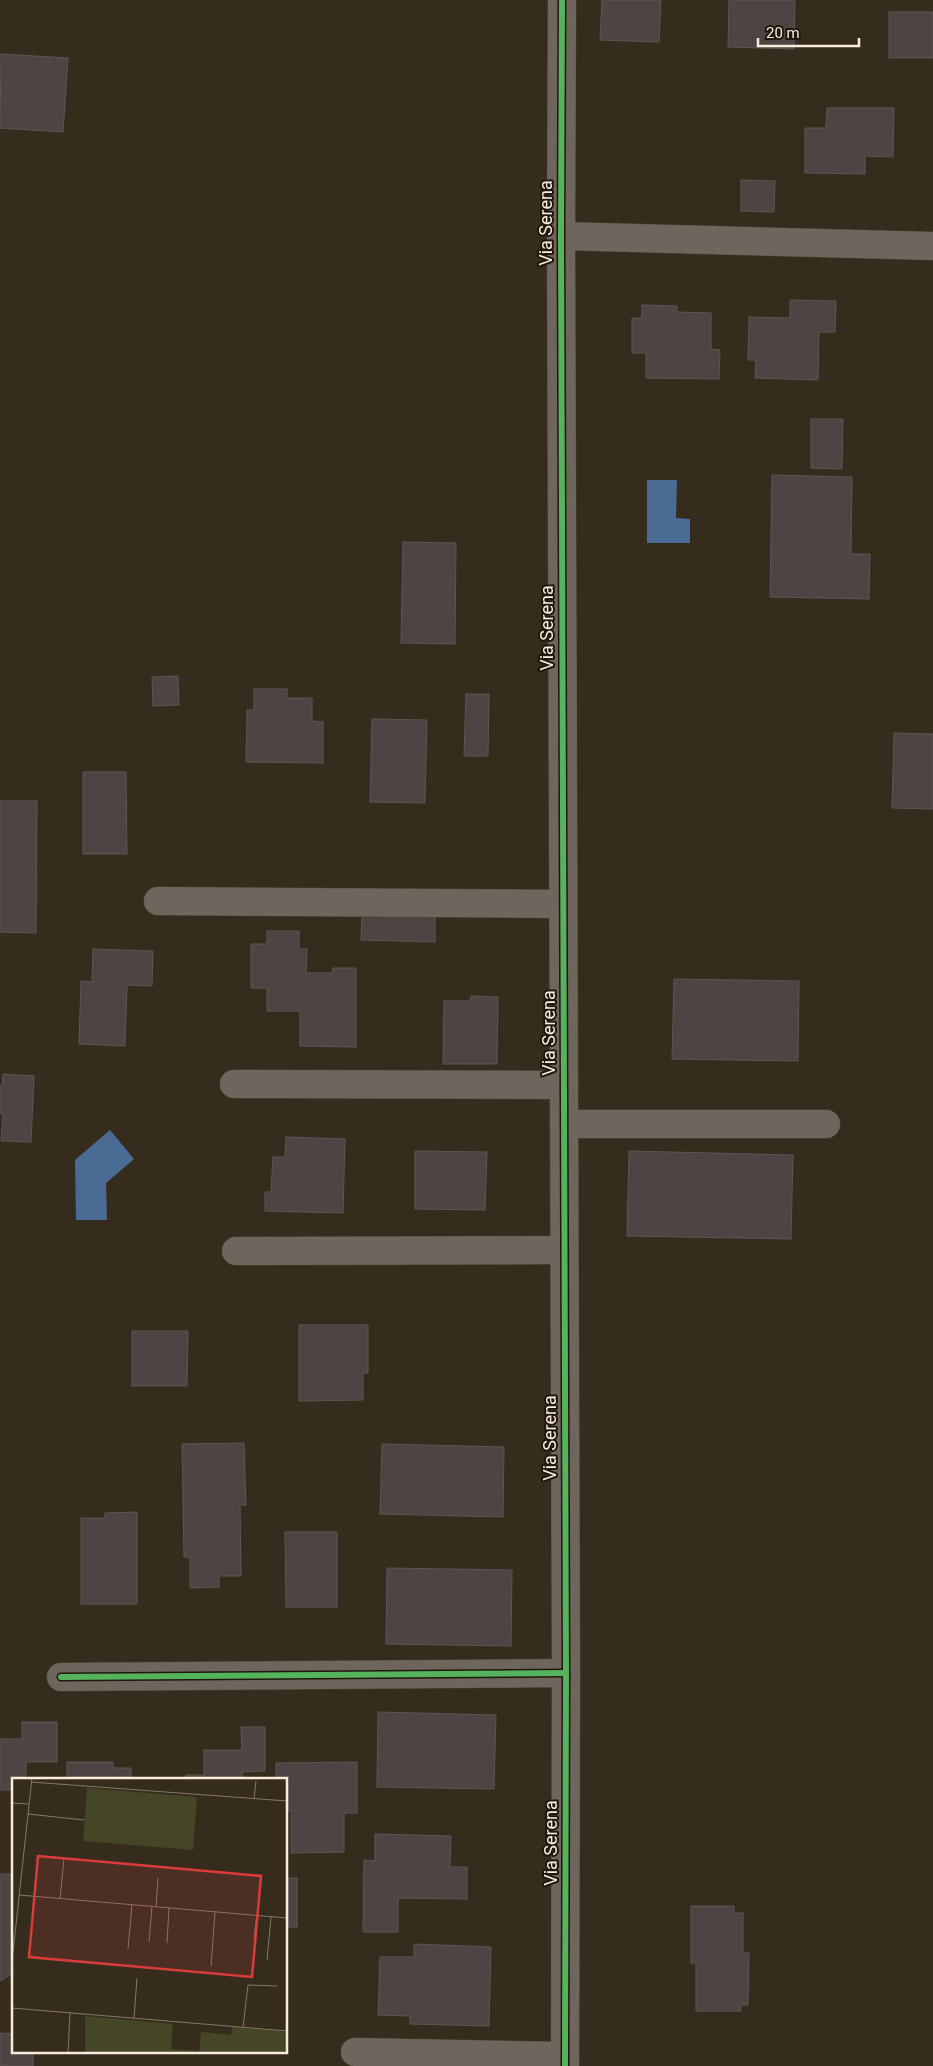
<svg xmlns="http://www.w3.org/2000/svg" width="933" height="2066" font-family="Roboto,sans-serif">
	<rect width="100%" height="100%" fill="#362c1e"/>
	<g fill="#4a6c94">
		<path d="M 647,480 L 677,480 L 676,518 L 690,519 L 690,543 L 647,543 Z"/>
		<path d="M 110,1130 L 134,1159 L 106,1183 L 107,1220 L 76,1220 L 75,1160 Z"/>
	</g>
	<g fill="#4d4543" stroke="#5e5654">
		<path d="M 602,0 L 661,0 L 659,42 L 600,40 Z"/>
		<path d="M 729,0 L 795,0 L 794,49 L 728,47 Z"/>
		<rect x="889" y="12" width="44" height="46"/>
		<path d="M 1,54 L 68,58 L 63,132 L 0,128 Z"/>
		<path d="M 827,108 L 894,108 L 893,157 L 865,156 L 865,174 L 805,173 L 805,128 L 826,128 Z"/>
		<path d="M 741,180 L 775,181 L 774,212 L 741,211 Z"/>
		<path d="M 790,300 L 836,301 L 835,332 L 819,332 L 818,380 L 755,378 L 756,360 L 748,360 L 749,317 L 790,318 Z"/>
		<path d="M 642,305 L 677,306 L 677,312 L 711,313 L 711,349 L 720,350 L 719,379 L 646,378 L 646,353 L 632,353 L 632,318 L 642,318 Z"/>
		<path d="M 811,419 L 843,419 L 842,469 L 811,468 Z"/>
		<path d="M 772,475 L 852,477 L 851,554 L 870,554 L 869,599 L 770,597 Z"/>
		<path d="M 403,542 L 456,543 L 455,644 L 401,643 Z"/>
		<path d="M 178,676 L 179,705 L 153,706 L 152,677 Z"/>
		<path d="M 254,689 L 287,689 L 287,698 L 312,698 L 312,721 L 323,722 L 323,763 L 246,762 L 247,710 L 254,710 Z"/>
		<path d="M 466,694 L 489,694 L 488,756 L 464,756 Z"/>
		<path d="M 372,719 L 427,720 L 425,803 L 370,802 Z"/>
		<path d="M 894,733 L 933,734 L 933,809 L 892,808 Z"/>
		<path d="M 83,772 L 126,772 L 127,854 L 83,854 Z"/>
		<path d="M 0,801 L 37,801 L 36,933 L 0,932 Z"/>
		<path d="M 362,914 L 435,916 L 435,942 L 361,940 Z"/>
		<path d="M 267,931 L 299,931 L 299,949 L 307,949 L 306,973 L 332,973 L 333,968 L 356,968 L 356,1047 L 300,1046 L 300,1011 L 267,1011 L 267,988 L 251,988 L 251,944 L 267,944 Z"/>
		<path d="M 93,949 L 153,951 L 152,986 L 127,985 L 125,1046 L 79,1044 L 81,981 L 92,982 Z"/>
		<path d="M 674,979 L 799,981 L 798,1061 L 672,1059 Z"/>
		<path d="M 471,996 L 498,997 L 497,1064 L 443,1064 L 444,1001 L 470,1001 Z"/>
		<path d="M 3,1074 L 34,1076 L 31,1142 L 1,1141 L 3,1114 L 0,1113 L 0,1086 L 2,1086 Z"/>
		<path d="M 286,1137 L 345,1139 L 343,1213 L 265,1211 L 265,1192 L 271,1192 L 273,1157 L 285,1157 Z"/>
		<path d="M 415,1151 L 487,1152 L 485,1210 L 415,1209 Z"/>
		<path d="M 629,1151 L 793,1155 L 791,1239 L 627,1236 Z"/>
		<path d="M 299,1325 L 368,1325 L 368,1373 L 363,1373 L 363,1400 L 299,1401 Z"/>
		<path d="M 132,1331 L 188,1331 L 187,1386 L 132,1386 Z"/>
		<path d="M 244,1443 L 246,1505 L 240,1505 L 241,1576 L 219,1576 L 219,1587 L 190,1588 L 190,1557 L 184,1557 L 182,1444 Z"/>
		<path d="M 382,1444 L 504,1447 L 503,1517 L 380,1514 Z"/>
		<path d="M 137,1512 L 137,1604 L 81,1604 L 81,1518 L 105,1518 L 105,1513 Z"/>
		<path d="M 285,1532 L 337,1532 L 337,1607 L 286,1607 Z"/>
		<path d="M 387,1568 L 512,1570 L 511,1646 L 386,1644 Z"/>
		<path d="M 378,1712 L 496,1715 L 494,1789 L 377,1787 Z"/>
		<path d="M 22,1722 L 57,1722 L 57,1762 L 26,1762 L 26,1780 L 14,1780 L 14,1790 L 0,1790 L 0,1739 L 22,1739 Z"/>
		<path d="M 241,1727 L 265,1727 L 265,1771 L 242,1772 L 243,1780 L 186,1780 L 186,1775 L 204,1775 L 204,1750 L 242,1750 Z"/>
		<path d="M 67,1762 L 113,1762 L 113,1768 L 131,1768 L 131,1780 L 67,1780 Z"/>
		<path d="M 357,1762 L 357,1813 L 344,1813 L 344,1852 L 291,1853 L 291,1811 L 286,1811 L 286,1780 L 276,1780 L 276,1763 Z"/>
		<path d="M 375,1834 L 451,1836 L 450,1867 L 467,1867 L 467,1899 L 398,1898 L 398,1932 L 363,1932 L 364,1860 L 375,1861 Z"/>
		<path d="M 0,1874 L 14,1874 L 14,1973 L 0,1981 Z"/>
		<rect x="286" y="1878" width="11" height="49"/>
		<path d="M 691,1906 L 734,1906 L 734,1913 L 743,1913 L 743,1953 L 749,1953 L 748,2005 L 741,2005 L 741,2011 L 696,2011 L 696,1963 L 691,1963 Z"/>
		<path d="M 414,1944 L 491,1947 L 489,2026 L 410,2024 L 410,2016 L 378,2015 L 380,1957 L 414,1957 Z"/>
		<path d="M 0,2033 L 14,2034 L 14,2052 L 33,2052 L 33,2066 L 0,2066 Z"/>
	</g>
	<g fill="none" stroke-linecap="round" stroke-linejoin="round">
		<g stroke="#51483d" stroke-width="29">
			<g id="minor">
				<path d="M 562,0 L 561,236 L 566,1673 L 565,2066"/>
				<path d="M 561,236 L 933,246"/>
				<path d="M 158,901 L 563,904"/>
				<path d="M 234,1084 L 564,1085"/>
				<path d="M 564,1124 L 826,1124"/>
				<path d="M 236,1251 L 564,1250"/>
				<path d="M 61,1677 L 566,1673"/>
				<path d="M 355,2052 L 565,2056"/>
			</g>
		</g>
		<use href="#minor" stroke="#6e665c" stroke-width="28"/>
		<g stroke="#20170d" stroke-width="9">
			<g id="cycleway">
				<path d="M 562,0 L 561,236 L 566,1673 L 565,2066"/>
				<path d="M 61,1677 L 566,1673"/>
			</g>
		</g>
		<use href="#cycleway" stroke="#56b35d" stroke-width="6"/>
	</g>
	<g text-anchor="middle" stroke-width="4" stroke-linejoin="round" paint-order="stroke">
		<g font-size="18" fill="#f9ecdd" stroke="#20170d">
			<text transform="translate(546 223) rotate(-90)" y="6">Via Serena</text>
			<text transform="translate(547 628) rotate(-90)" y="6">Via Serena</text>
			<text transform="translate(549 1033) rotate(-90)" y="6">Via Serena</text>
			<text transform="translate(550 1438) rotate(-90)" y="6">Via Serena</text>
			<text transform="translate(551 1843) rotate(-90)" y="6">Via Serena</text>
		</g>
	</g>
	<g transform="translate(12 1778)">
		<rect width="275" height="275" fill="#362c1e"/>
		<path d="M 75,10 L 185,19 L 181,72 L 71,63 ZM 73,238 L 161,246 L 159,271 L 187,273 L 189,254 L 219,257 L 220,249 L 275,254 L 275,275 L 73,275 Z" fill="#454625"/>
		<path fill="none" stroke="#84796a" stroke-width="1" d="M 19,4 L 275,23M 242,21 L 244,3M 0,25 L 17,26M 16,36 L 72,42M 7,117 L 275,140M 48,121 L 52,80M 144,129 L 146,100M 242,160 L 245,137M 137,164 L 140,128M 155,165 L 157,130M 116,171 L 120,127M 255,182 L 259,139M 0,183 L 20,0M 199,188 L 203,134M 0,230 L 275,253M 122,240 L 125,200M 231,249 L 236,207 L 265,208M 56,275 L 58,235"/>
		<path fill="#da3c3a" fill-opacity="0.15" stroke="#da3c3a" stroke-width="2.5" d="M 26,78 L 249,98 L 240,199 L 17,179 Z"/>
		<rect width="275" height="275" fill="none" stroke="#f9ecdd" stroke-width="2.5"/>
	</g>
	<path d="M758 38v8h101v-8" fill="none" stroke="#f9ecdd" stroke-width="2.5"/>
	<text x="766" y="38" font-size="15" fill="#f9ecdd" stroke="#20170d" stroke-width="4" paint-order="stroke">20 m</text>
</svg>
